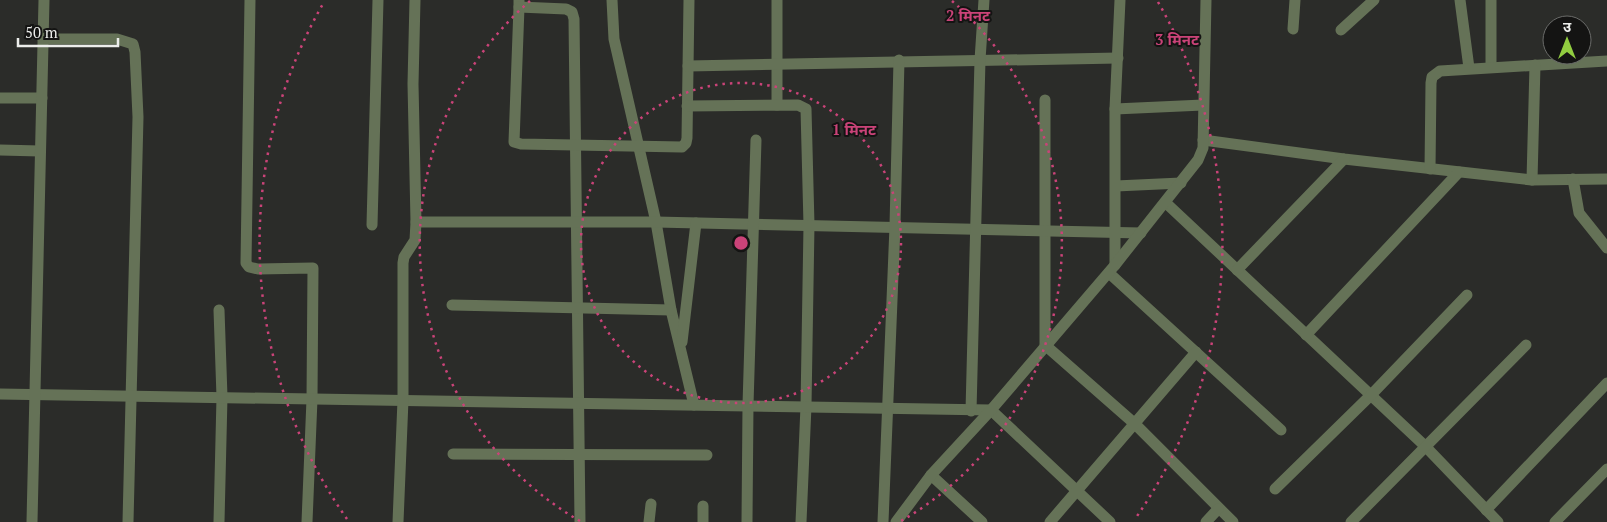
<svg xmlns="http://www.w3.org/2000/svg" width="1607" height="522" font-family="'PT Serif','Noto Sans Devanagari',serif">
	<rect width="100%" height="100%" fill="#2b2c29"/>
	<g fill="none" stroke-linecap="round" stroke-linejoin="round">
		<g stroke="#657257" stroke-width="11">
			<path d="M 250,0 L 246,263 L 249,267 L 258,269 L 313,268 L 312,399 L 307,522"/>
			<path d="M 519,0 L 519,7 L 566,9 L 572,12 L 574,19 L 580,522"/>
			<path d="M 612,0 L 614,39 L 656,222 L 671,310 L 694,405"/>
			<path d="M 777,0 L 777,105"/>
			<path d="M 1460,0 L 1469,68"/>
			<path d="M 1491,0 L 1491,67"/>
			<path d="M 519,7 L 514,142 L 521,144 L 682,147 L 686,143 L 687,138 L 689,0"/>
			<path d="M 1293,29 L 1295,0"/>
			<path d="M 1341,30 L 1374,0"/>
			<path d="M 43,39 L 117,39 L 133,44 L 135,52 L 138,117 L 128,522"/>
			<path d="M 688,66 L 1118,58"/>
			<path d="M 0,98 L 42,98"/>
			<path d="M 1045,100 L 1045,345 L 1135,424 L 1233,522"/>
			<path d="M 687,106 L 798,105 L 806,109 L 809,225 L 806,406 L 801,522"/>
			<path d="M 1115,109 L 1203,105"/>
			<path d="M 1203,140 L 1344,159 L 1532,180 L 1607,179"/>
			<path d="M 0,150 L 40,151"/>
			<path d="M 1430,169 L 1431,83 L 1432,77 L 1440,71 L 1607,61"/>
			<path d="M 1573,179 L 1579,213 L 1607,248"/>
			<path d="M 1532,180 L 1535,65"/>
			<path d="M 1116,186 L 1181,183"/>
			<path d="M 1166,203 L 1425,446 L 1498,522"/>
			<path d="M 416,222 L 656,222 L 1141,233"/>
			<path d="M 372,225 L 378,0"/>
			<path d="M 1115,265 L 1115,109 L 1120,0"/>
			<path d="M 1237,270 L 1344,159"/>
			<path d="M 1109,273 L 1281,430"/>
			<path d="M 452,305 L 671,310"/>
			<path d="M 219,310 L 222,397 L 219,522"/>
			<path d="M 1306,335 L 1459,172"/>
			<path d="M 682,342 L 696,223"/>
			<path d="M 0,394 L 991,410 L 1110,522"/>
			<path d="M 971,411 L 980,60 L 984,0"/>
			<path d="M 453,454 L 707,455"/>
			<path d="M 931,475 L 982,522"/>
			<path d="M 1275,489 L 1371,395 L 1467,295"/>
			<path d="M 1486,510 L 1607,383"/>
			<path d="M 32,522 L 44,0"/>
			<path d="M 398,522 L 403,400 L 403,263 L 404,257 L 415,240 L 416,222 L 413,84 L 415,0"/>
			<path d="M 649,522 L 651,504"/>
			<path d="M 703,522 L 703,506"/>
			<path d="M 747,522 L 748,405 L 756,140"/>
			<path d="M 883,522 L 895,226 L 899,60"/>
			<path d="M 896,522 L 931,475 L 991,410 L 1115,265 L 1198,160 L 1203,148 L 1206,0"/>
			<path d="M 1050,522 L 1196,352"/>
			<path d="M 1206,522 L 1218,509"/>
			<path d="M 1351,522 L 1526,345"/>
			<path d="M 1555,522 L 1607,469"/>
		</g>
	</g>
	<g fill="none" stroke="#ca4378" stroke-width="2.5" stroke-dasharray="2.5 5">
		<circle cx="741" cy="243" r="160"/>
		<path d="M580 521A321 321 0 0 1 530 1M952 1A321 321 0 0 1 901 521"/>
		<path d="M347 519A481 481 0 0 1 324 2M1158 2A481 481 0 0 1 1135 519"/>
	</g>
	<circle cx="741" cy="243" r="8" fill="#ca4378" stroke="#141413" stroke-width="2.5"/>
	<g font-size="15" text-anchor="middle" font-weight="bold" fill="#ca4378" stroke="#141413" stroke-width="4" stroke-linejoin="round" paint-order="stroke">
		<text x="968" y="21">2 मिनट</text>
		<text x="1177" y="45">3 मिनट</text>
		<text x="854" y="135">1 मिनट</text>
	</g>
	<g transform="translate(1567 40)"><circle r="24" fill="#141413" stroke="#6a6b69"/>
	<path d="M0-4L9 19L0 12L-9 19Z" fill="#91cd40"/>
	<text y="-8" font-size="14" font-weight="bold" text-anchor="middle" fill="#ecedeb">उ</text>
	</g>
	<path d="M18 38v8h100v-8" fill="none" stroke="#ecedeb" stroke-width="2.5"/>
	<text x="25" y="38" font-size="15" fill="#ecedeb" stroke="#141413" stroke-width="4" paint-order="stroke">50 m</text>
</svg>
